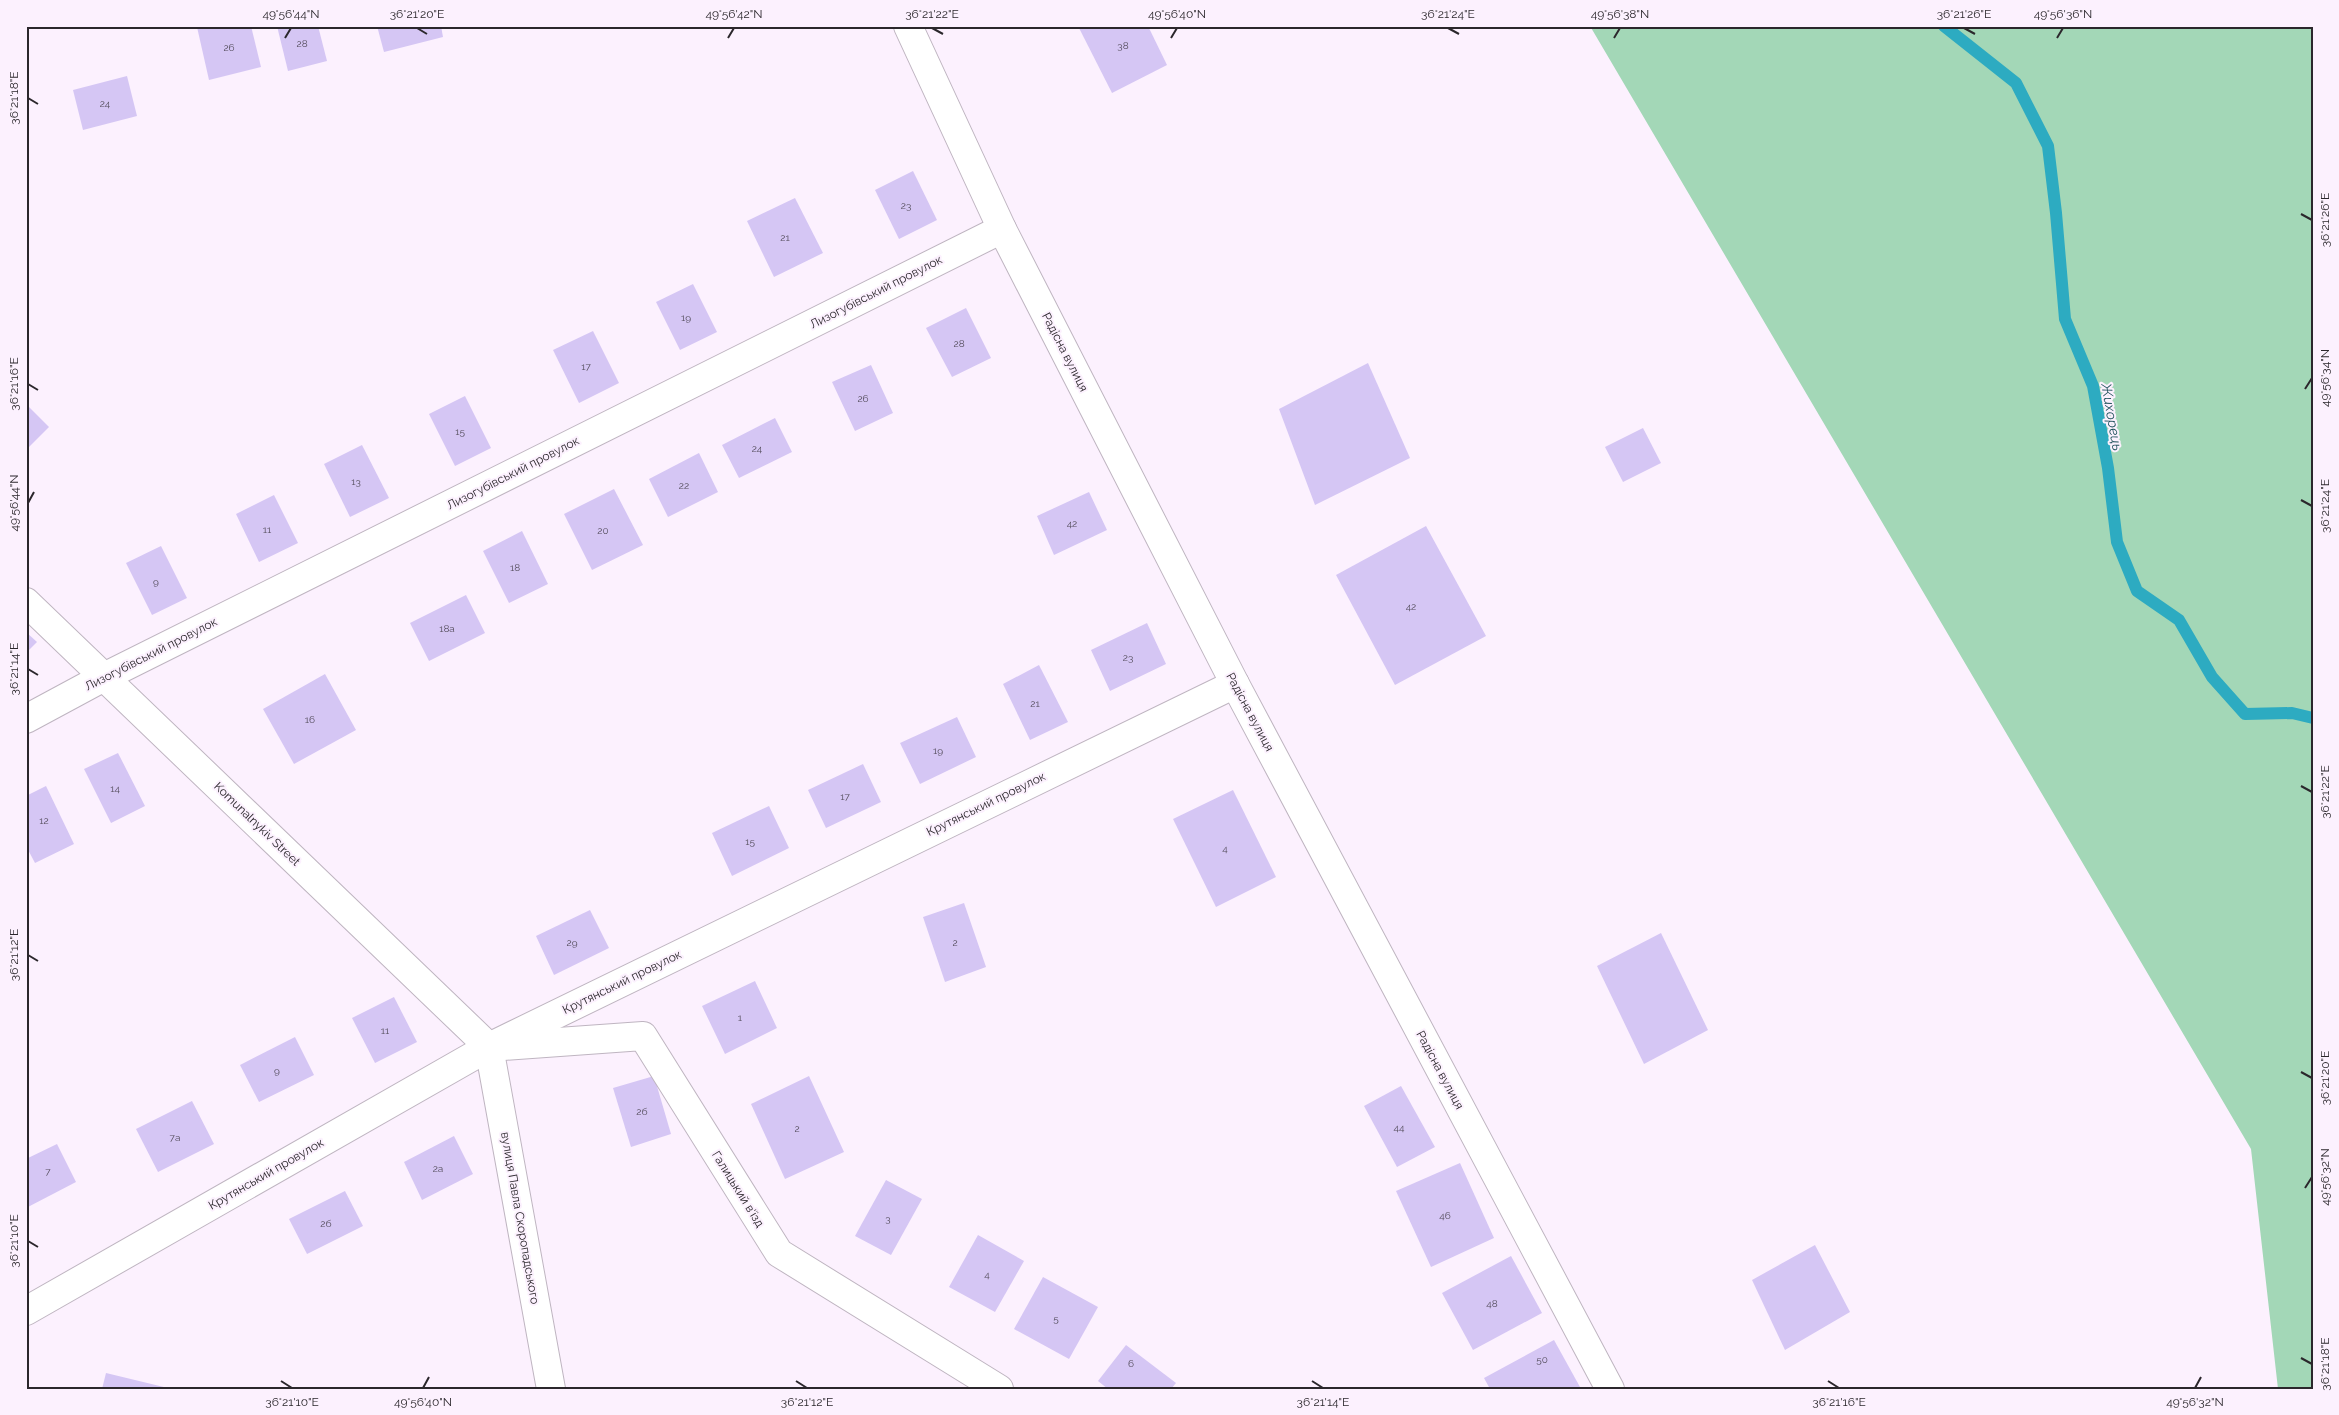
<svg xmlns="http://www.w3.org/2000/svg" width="2339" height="1415" font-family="Raleway,sans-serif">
	<rect width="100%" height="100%" fill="#fcf1fe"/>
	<path fill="#a3d7b7" d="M 1590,26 L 2313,26 L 2313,1389 L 2278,1389 L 2251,1149 Z"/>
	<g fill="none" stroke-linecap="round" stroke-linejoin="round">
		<path stroke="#2dabc1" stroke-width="12" d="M 1944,26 L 2016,83 L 2048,146 L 2056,213 L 2065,319 L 2093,386 L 2108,468 L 2117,542 L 2137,591 L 2179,620 L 2212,677 L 2245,714 L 2292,713 L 2313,718"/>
	</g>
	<g fill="#d5c6f4">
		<path d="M 201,26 L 251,26 L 261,67 L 209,80 L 197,27 Z"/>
		<path d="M 277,26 L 318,26 L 327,61 L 288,71 Z"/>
		<path d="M 377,26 L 441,26 L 443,37 L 384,52 Z"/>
		<path d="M 1078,26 L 1148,26 L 1167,65 L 1112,93 Z"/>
		<path d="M 127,76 L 137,116 L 83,130 L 73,90 Z"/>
		<path d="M 913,171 L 937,220 L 899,239 L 875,190 Z"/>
		<path d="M 795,198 L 823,253 L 774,277 L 747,221 Z"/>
		<path d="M 693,284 L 717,332 L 680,350 L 656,302 Z"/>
		<path d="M 966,308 L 991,358 L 952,377 L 926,328 Z"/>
		<path d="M 593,331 L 619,383 L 579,403 L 553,350 Z"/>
		<path d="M 1368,363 L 1410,458 L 1315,505 L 1279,409 Z"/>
		<path d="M 871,365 L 893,413 L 855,431 L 832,382 Z"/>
		<path d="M 465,396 L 491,448 L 455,466 L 429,414 Z"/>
		<path d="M 26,404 L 49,427 L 26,450 Z"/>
		<path d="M 775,418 L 792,452 L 739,478 L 722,445 Z"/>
		<path d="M 1643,428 L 1661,463 L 1623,482 L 1605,447 Z"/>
		<path d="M 362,445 L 389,498 L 350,517 L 324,464 Z"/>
		<path d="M 699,453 L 718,492 L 668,517 L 649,479 Z"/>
		<path d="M 614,489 L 643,545 L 592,570 L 564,514 Z"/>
		<path d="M 1089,492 L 1107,530 L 1054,555 L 1037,516 Z"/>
		<path d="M 274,495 L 298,543 L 259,562 L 236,514 Z"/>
		<path d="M 1426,526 L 1486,636 L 1395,685 L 1336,575 Z"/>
		<path d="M 522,531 L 548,584 L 509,603 L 483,551 Z"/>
		<path d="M 161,546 L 187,598 L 152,615 L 126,563 Z"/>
		<path d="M 466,595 L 485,633 L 429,661 L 410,623 Z"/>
		<path d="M 1147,623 L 1166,664 L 1110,691 L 1091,650 Z"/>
		<path d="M 26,632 L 37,642 L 26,653 Z"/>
		<path d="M 1039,665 L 1068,722 L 1030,740 L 1003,684 Z"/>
		<path d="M 325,674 L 356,730 L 294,764 L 263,709 Z"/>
		<path d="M 957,717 L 976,757 L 920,784 L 900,743 Z"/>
		<path d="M 118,753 L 145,806 L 111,823 L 84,769 Z"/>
		<path d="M 863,764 L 881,802 L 826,828 L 808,790 Z"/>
		<path d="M 46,786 L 74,844 L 35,863 L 26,846 L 26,796 Z"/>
		<path d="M 1233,790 L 1276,877 L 1216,907 L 1173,819 Z"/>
		<path d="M 769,806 L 789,848 L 732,876 L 712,833 Z"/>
		<path d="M 964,903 L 986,967 L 945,982 L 923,917 Z"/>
		<path d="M 590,910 L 609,948 L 554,975 L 536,936 Z"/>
		<path d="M 1661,933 L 1708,1030 L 1644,1064 L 1597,966 Z"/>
		<path d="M 755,981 L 777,1028 L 725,1054 L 702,1006 Z"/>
		<path d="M 394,997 L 417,1042 L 375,1063 L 352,1018 Z"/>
		<path d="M 295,1037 L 314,1075 L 259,1102 L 240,1065 Z"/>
		<path d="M 654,1076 L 671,1134 L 631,1147 L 613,1088 Z"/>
		<path d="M 809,1076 L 844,1152 L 785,1179 L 751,1104 Z"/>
		<path d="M 1401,1086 L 1435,1147 L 1397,1167 L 1364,1106 Z"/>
		<path d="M 192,1101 L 214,1144 L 158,1172 L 136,1129 Z"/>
		<path d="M 454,1136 L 473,1174 L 422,1200 L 404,1162 Z"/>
		<path d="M 57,1144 L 76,1182 L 26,1208 L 26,1159 Z"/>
		<path d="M 1460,1163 L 1494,1238 L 1431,1267 L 1396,1191 Z"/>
		<path d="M 886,1180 L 922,1199 L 891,1255 L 855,1236 Z"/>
		<path d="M 345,1191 L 363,1226 L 307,1254 L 289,1219 Z"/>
		<path d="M 978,1235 L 1024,1261 L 995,1312 L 949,1287 Z"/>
		<path d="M 1815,1245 L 1850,1312 L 1785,1350 L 1752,1280 Z"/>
		<path d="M 1511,1256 L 1542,1313 L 1473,1350 L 1442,1293 Z"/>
		<path d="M 1043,1277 L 1098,1307 L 1069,1359 L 1014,1329 Z"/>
		<path d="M 1554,1340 L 1580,1387 L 1577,1389 L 1490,1389 L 1484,1378 Z"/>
		<path d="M 1126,1345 L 1176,1383 L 1171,1389 L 1108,1389 L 1098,1381 Z"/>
		<path d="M 106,1373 L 168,1388 L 168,1389 L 102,1389 Z"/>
	</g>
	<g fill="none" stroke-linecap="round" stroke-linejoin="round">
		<g stroke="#bfb5c1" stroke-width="30">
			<g id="street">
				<path d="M 908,26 L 1002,229 L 1235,684 L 1610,1389"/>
				<path d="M 26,602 L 489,1047"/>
				<path d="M 26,719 L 104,677 L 1002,229"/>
				<path d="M 503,1046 L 643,1036 L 779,1253 L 999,1389"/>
				<path d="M 489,1047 L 551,1389"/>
				<path d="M 26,1311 L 489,1047 L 1235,684"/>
			</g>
		</g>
		<use href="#street" stroke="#fff" stroke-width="28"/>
	</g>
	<path fill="none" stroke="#2b272c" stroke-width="2" d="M 417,28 L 427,34M 932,28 L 943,34M 1448,28 L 1459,34M 1964,28 L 1975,34M 285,38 L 291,28M 728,38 L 734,28M 1171,38 L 1177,28M 1614,38 L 1620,28M 2057,38 L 2063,28M 28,98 L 38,104M 2301,214 L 2312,220M 28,384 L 38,390M 2305,389 L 2312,378M 2301,500 L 2312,506M 28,503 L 34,492M 28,669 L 38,675M 2301,786 L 2312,792M 28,955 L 38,961M 2301,1072 L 2312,1078M 2305,1188 L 2312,1177M 28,1241 L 38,1247M 2301,1358 L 2312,1364M 281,1381 L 292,1388M 796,1381 L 807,1388M 1312,1381 L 1323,1388M 1828,1381 L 1839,1388M 423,1388 L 429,1377M 2195,1388 L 2201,1377"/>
	<g text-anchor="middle" stroke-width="4" stroke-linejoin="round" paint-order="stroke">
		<g font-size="10" fill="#564f5e">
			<text x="302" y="47">28</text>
			<text x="1123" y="49">38</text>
			<text x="229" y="51">26</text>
			<text x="105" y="107">24</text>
			<text x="906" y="209">23</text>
			<text x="785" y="241">21</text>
			<text x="686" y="321">19</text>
			<text x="959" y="347">28</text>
			<text x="586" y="370">17</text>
			<text x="863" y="402">26</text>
			<text x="460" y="435">15</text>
			<text x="757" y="452">24</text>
			<text x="356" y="485">13</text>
			<text x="684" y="489">22</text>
			<text x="1072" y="527">42</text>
			<text x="267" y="533">11</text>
			<text x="603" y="534">20</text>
			<text x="515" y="571">18</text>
			<text x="156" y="585">9</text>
			<text x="1411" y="610">42</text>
			<text x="447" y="632">18а</text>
			<text x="1128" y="661">23</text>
			<text x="1035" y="707">21</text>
			<text x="310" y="723">16</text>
			<text x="938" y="754">19</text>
			<text x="115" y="792">14</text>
			<text x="845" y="800">17</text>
			<text x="44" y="824">12</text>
			<text x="750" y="845">15</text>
			<text x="1225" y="852">4</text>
			<text x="572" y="946">29</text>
			<text x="955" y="946">2</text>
			<text x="740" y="1021">1</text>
			<text x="385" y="1034">11</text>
			<text x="277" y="1074">9</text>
			<text x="642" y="1115">2б</text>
			<text x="1399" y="1131">44</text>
			<text x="797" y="1132">2</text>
			<text x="175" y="1141">7а</text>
			<text x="438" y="1172">2а</text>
			<text x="48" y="1175">7</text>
			<text x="1445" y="1219">46</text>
			<text x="888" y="1222">3</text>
			<text x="326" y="1227">2б</text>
			<text x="987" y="1278">4</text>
			<text x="1492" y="1307">48</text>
			<text x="1056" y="1322">5</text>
			<text x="1542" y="1363">50</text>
			<text x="1131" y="1367">6</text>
		</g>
		<g font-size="12" fill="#2b272c" stroke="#fcf1fe">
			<text transform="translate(876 292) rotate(-27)" y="4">Лизогубівський провулок</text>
			<text transform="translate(1065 352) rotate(63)" y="4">Радісна вулиця</text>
			<text transform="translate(513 473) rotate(-27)" y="4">Лизогубівський провулок</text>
			<text transform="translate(151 654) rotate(-27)" y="4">Лизогубівський провулок</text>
			<text transform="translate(1250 712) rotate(62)" y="4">Радісна вулиця</text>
			<text transform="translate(986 804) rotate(-26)" y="4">Крутянський провулок</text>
			<text transform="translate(257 824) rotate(44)" y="4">Komunalnykiv Street</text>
			<text transform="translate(622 982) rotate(-26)" y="4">Крутянський провулок</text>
			<text transform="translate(1440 1070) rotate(62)" y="4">Радісна вулиця</text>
			<text transform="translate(266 1174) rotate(-30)" y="4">Крутянський провулок</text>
			<text transform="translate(738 1189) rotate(58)" y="4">Галицький в'їзд</text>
			<text transform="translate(520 1218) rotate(80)" y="4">вулиця Павла Скоропадського</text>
		</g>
		<g font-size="14" font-style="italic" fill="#20525c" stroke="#fcf1fe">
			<text transform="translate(2112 417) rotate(80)" y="5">Жихорець</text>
		</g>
	</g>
	<rect width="2339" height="1415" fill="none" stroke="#fcf1fe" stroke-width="55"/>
	<rect x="28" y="28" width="2284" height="1360" fill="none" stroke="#2b272c" stroke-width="2"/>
	<g font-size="12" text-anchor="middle" fill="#2b272c">
		<text x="291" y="18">49°56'44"N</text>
		<text x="417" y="18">36°21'20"E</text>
		<text x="734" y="18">49°56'42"N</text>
		<text x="932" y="18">36°21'22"E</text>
		<text x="1177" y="18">49°56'40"N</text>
		<text x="1448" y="18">36°21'24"E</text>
		<text x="1620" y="18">49°56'38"N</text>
		<text x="1964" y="18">36°21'26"E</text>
		<text x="2063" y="18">49°56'36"N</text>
		<text transform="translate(14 98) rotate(-90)" y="4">36°21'18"E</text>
		<text transform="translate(2325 220) rotate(-90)" y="4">36°21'26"E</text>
		<text transform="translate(2325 378) rotate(-90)" y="4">49°56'34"N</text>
		<text transform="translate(14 384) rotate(-90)" y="4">36°21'16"E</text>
		<text transform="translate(14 503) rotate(-90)" y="4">49°56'44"N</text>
		<text transform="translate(2325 506) rotate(-90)" y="4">36°21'24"E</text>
		<text transform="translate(14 669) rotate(-90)" y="4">36°21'14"E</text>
		<text transform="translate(2325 792) rotate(-90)" y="4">36°21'22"E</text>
		<text transform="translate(14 955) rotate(-90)" y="4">36°21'12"E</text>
		<text transform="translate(2325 1078) rotate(-90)" y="4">36°21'20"E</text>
		<text transform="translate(2325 1177) rotate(-90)" y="4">49°56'32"N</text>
		<text transform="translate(14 1241) rotate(-90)" y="4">36°21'10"E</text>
		<text transform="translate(2325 1364) rotate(-90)" y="4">36°21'18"E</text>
		<text x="292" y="1406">36°21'10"E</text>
		<text x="423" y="1406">49°56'40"N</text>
		<text x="807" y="1406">36°21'12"E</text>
		<text x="1323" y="1406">36°21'14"E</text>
		<text x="1839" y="1406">36°21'16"E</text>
		<text x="2195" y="1406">49°56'32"N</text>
	</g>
</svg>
